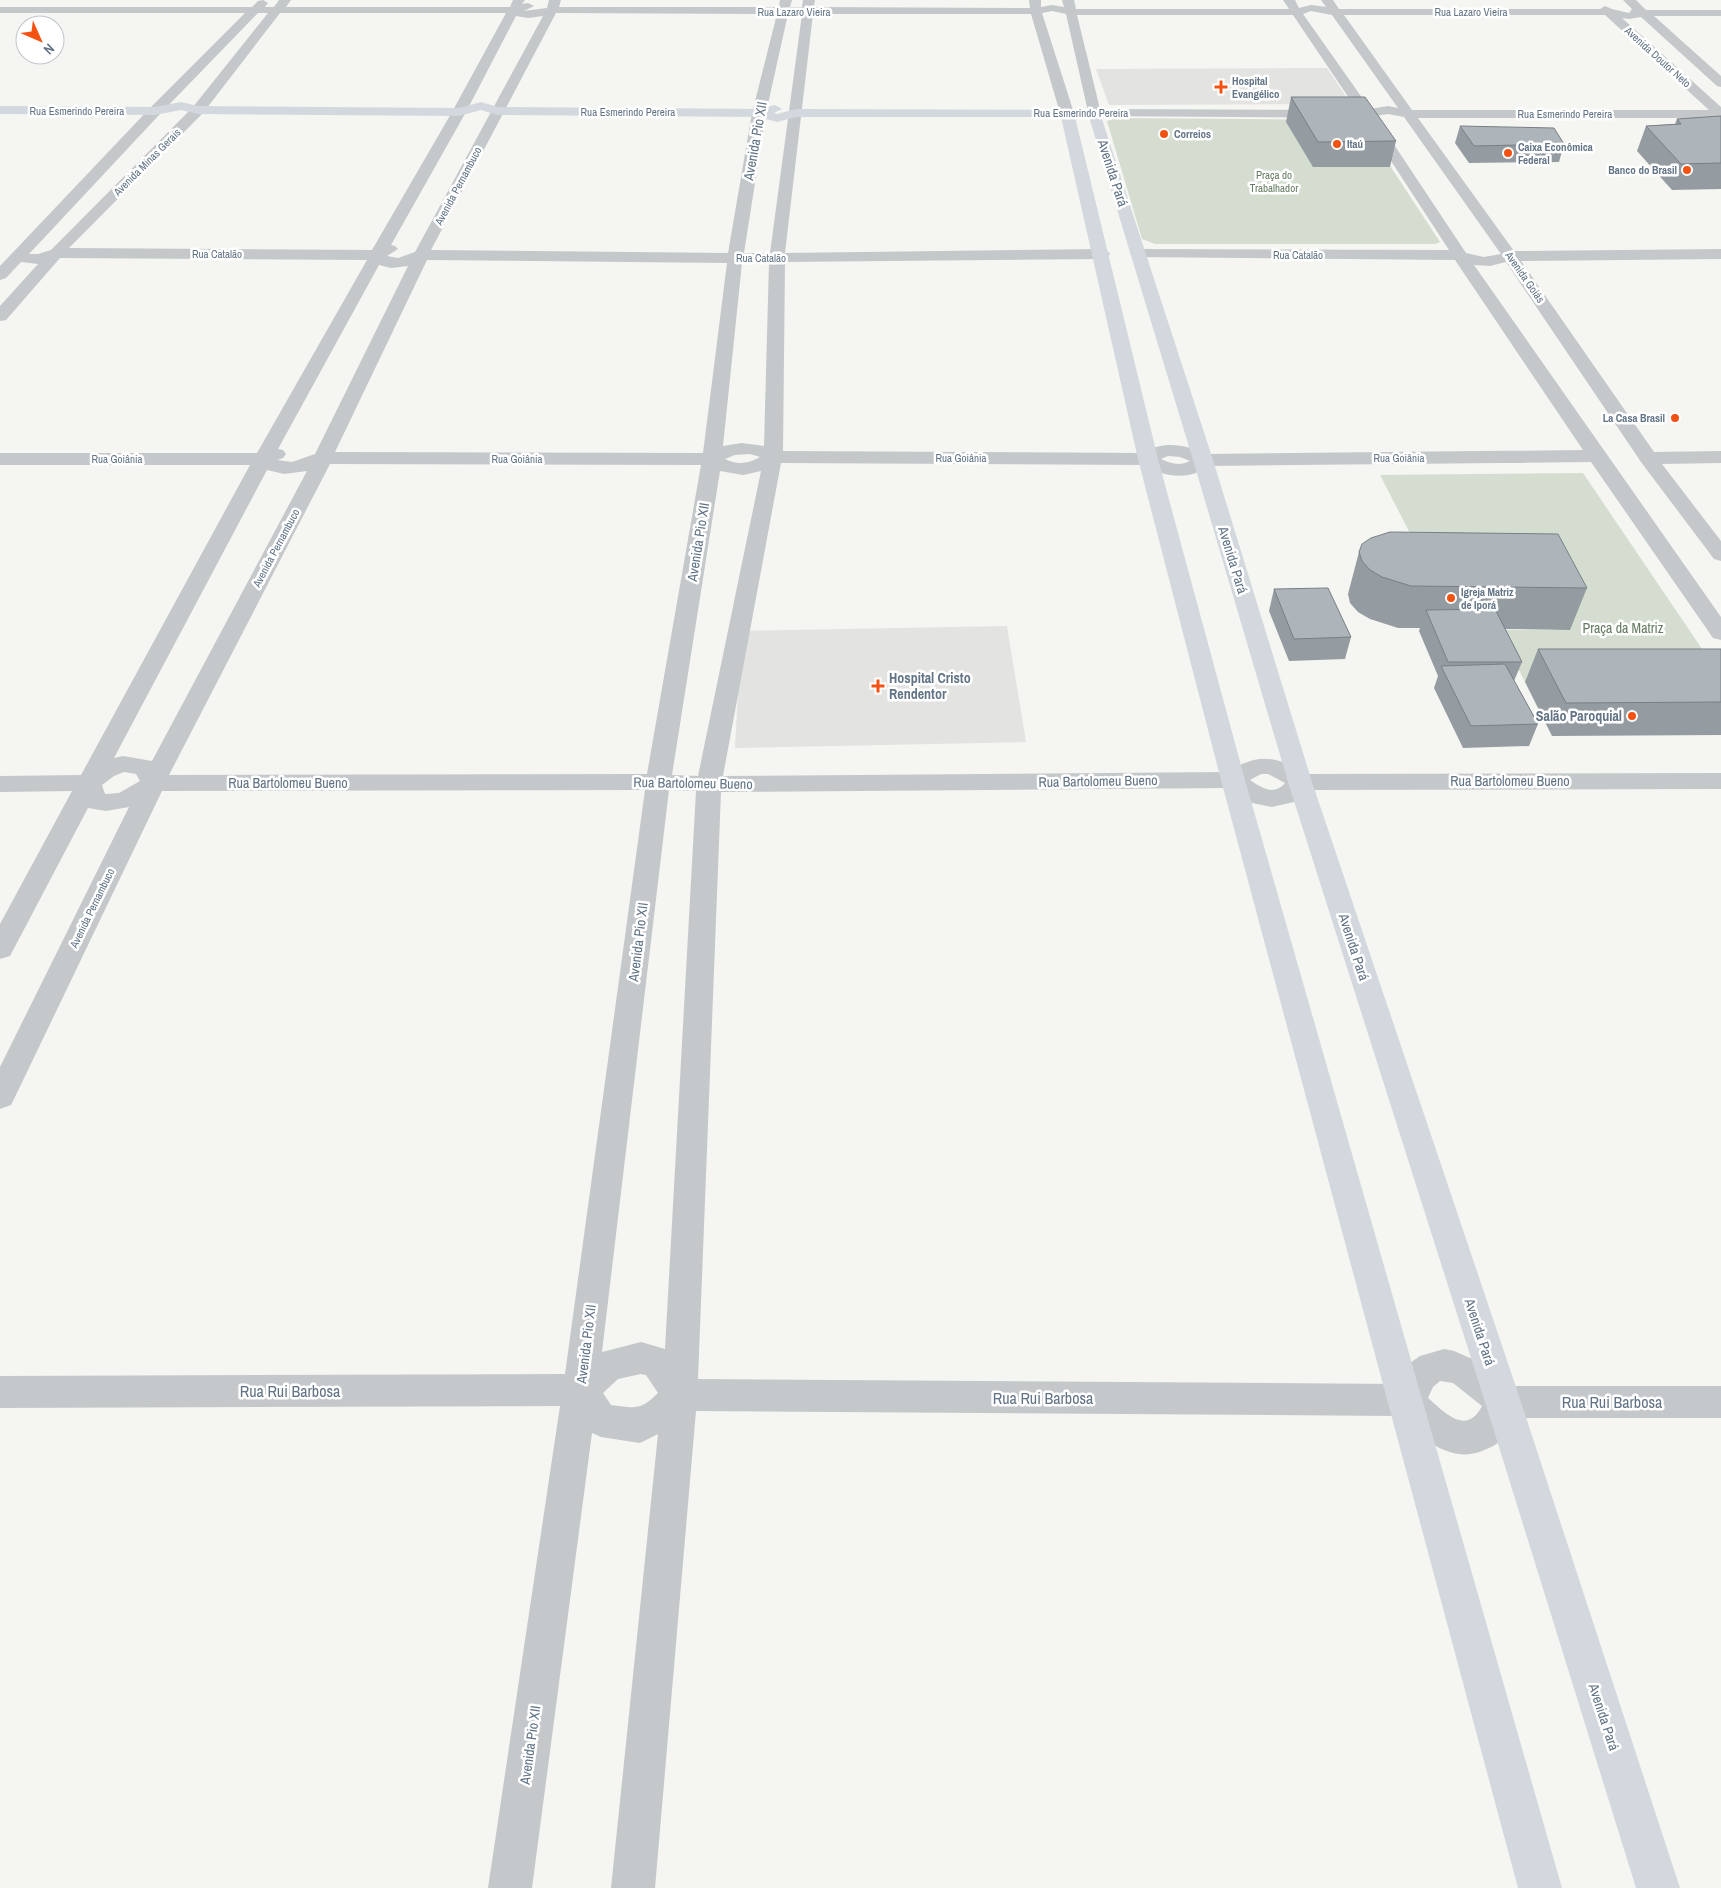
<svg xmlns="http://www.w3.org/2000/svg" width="1721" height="1888" font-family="'Archivo Narrow',sans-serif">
	<rect width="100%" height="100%" fill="#f5f5f1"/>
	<g fill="#e3e4e2">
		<path d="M 1327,68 L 1351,104 L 1109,105 L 1096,69 Z"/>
		<path d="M 1007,626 L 1026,742 L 735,748 L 741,631 Z"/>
	</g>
	<g fill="#d5ddd1">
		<path d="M 1117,118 L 1360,120 L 1440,242 L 1435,244 L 1155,244 L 1142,239 L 1107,121 Z"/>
		<path d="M 1583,473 L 1721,677 L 1705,681 L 1525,682 L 1499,630 L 1570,630 L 1431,574 L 1380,475 Z"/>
	</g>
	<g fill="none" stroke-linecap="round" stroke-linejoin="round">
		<path fill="#c4c8cb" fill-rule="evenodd" d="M 263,0 L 268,3 L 265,7 L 274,7 L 279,0 L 291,0 L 286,7 L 510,7 L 513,0 L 525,0 L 522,4 L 528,3 L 534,6 L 524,11 L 547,8 L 549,0 L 561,0 L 559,7 L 779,7 L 780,0 L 792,0 L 790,7 L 802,7 L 803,0 L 815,0 L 814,7 L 1030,8 L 1029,0 L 1041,0 L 1041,7 L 1052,5 L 1064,7 L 1062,0 L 1074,0 L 1076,9 L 1289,9 L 1283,0 L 1295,0 L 1299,8 L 1311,5 L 1326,7 L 1321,0 L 1333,0 L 1339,9 L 1600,9 L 1605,6 L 1612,9 L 1629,13 L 1632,9 L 1623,0 L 1636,0 L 1646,10 L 1721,10 L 1721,16 L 1654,16 L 1721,76 L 1721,87 L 1717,86 L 1641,17 L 1629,19 L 1622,18 L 1721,107 L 1721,118 L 1418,118 L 1514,251 L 1721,249 L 1721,259 L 1521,261 L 1654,452 L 1721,451 L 1721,463 L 1662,464 L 1721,541 L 1721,561 L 1714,559 L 1641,462 L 1506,262 L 1490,266 L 1474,265 L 1721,617 L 1721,640 L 1713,638 L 1591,462 L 1208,466 C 1190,481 1162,477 1144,465 L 781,463 L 723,776 L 1228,772 C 1257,753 1277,755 1305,774 L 1721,773 L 1721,789 L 1307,790 L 1298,801 L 1272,807 L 1247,802 L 1228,788 L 721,792 L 698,1379 L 1397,1384 L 1410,1363 L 1420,1356 L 1444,1349 L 1454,1351 L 1477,1361 L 1510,1386 L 1721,1386 L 1721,1418 L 1513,1418 C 1510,1425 1507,1433 1502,1439 C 1497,1445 1489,1448 1482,1451 C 1450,1464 1420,1437 1398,1416 L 696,1411 L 655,1888 L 611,1888 L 658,1434 L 640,1443 L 601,1437 L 592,1433 L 532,1888 L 488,1888 L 560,1406 L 0,1408 L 0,1376 L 565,1374 L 645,790 L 162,791 L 15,1097 L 11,1105 L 0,1109 L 0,1067 L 129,807 L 106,811 L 88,808 L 10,956 L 0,959 L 0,924 L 72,791 L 0,792 L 0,776 L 81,775 L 250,465 L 0,465 L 0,453 L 257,453 L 367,260 L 60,258 L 6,320 L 0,321 L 0,306 L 38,264 L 21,262 L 6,278 L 0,280 L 0,266 L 150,108 L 245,13 L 0,13 L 0,7 L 252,7 L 258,1 ZM 1052,11 L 1066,14 L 1089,116 L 1363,118 L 1449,250 L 1138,249 L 1133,251 L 1130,254 L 1133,257 L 1455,260 L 1583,450 L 1206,454 C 1187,445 1163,440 1144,453 L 783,451 L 785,262 L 1102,259 L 1107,257 L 1110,254 L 1107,251 L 1102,249 L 785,253 L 813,14 L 1031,14 L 1060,113 L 1067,117 L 1074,113 L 1042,13 ZM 1311,11 L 1332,15 L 1398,108 L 1388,106 L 1370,109 L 1303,14 ZM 258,13 L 268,13 L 193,107 L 51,250 L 38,254 L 29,254 L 160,114 ZM 280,13 L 506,13 L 452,112 L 372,250 L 69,248 L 203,113 ZM 556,13 L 777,14 L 752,113 L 728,253 L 431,250 ZM 788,14 L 802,14 L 770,253 L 744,253 L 766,113 ZM 1077,15 L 1293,15 L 1357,110 L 1100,109 ZM 1344,15 L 1605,15 L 1709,110 L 1412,110 ZM 516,16 L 528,18 L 543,16 L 415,252 L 398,258 L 387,256 L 398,249 L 395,246 L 391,245 L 466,112 ZM 1388,114 L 1404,117 L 1501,254 L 1484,257 L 1466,253 L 1375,116 ZM 427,260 L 727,263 L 703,453 L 335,452 ZM 769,262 L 764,446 L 742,443 L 723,446 L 742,263 ZM 379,265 L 391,268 L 408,266 L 315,454 L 292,462 L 277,460 L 283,458 L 286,454 L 283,450 L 278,449 ZM 750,454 L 760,457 C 748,464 737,465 725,459 L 735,455 ZM 1168,456 L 1180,457 L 1190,461 C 1180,466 1171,464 1161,459 ZM 330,464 L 701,465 L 647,774 L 169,775 ZM 267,470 L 284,474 L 307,471 L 152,761 L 123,756 L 114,758 ZM 720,471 L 743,475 L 761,471 L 698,776 L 672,775 ZM 124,772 L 136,774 L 140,781 L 119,793 L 105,794 L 102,785 L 114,776 ZM 1261,774 L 1268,774 L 1285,783 C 1274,796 1262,788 1250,780 ZM 669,790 L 696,791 L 665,1349 L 641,1342 L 602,1352 ZM 641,1374 L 646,1375 L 658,1393 C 640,1411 635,1408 611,1405 L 603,1393 L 618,1379 ZM 1440,1381 L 1453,1383 L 1482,1406 C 1467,1436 1445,1413 1428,1398 L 1433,1387 Z"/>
		<path fill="#d2d8dd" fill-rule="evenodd" d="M 181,102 L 198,106 L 459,108 L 481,102 L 498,107 L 759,109 L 775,105 L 782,109 L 774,113 L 777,114 L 796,109 L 1099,110 L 1213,460 L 1312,782 L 1521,1402 L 1680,1888 L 1636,1888 L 1485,1402 L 1288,782 L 1193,460 L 1089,117 L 1075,117 L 1158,459 L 1245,780 L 1562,1888 L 1518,1888 L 1221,780 L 1138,459 L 1061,117 L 796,117 L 777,122 L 758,117 L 497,115 L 481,110 L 459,116 L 198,114 L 181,110 L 155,115 L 0,114 L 0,106 L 155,107 Z"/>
	</g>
	<g fill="#959ca1">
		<path d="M 1291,97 L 1396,141 L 1390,167 L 1313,167 L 1286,122 Z"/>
		<path d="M 1721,116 L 1721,189 L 1672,190 L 1637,151 L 1646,126 L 1675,124 L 1677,119 Z"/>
		<path d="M 1460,126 L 1564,144 L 1559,162 L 1469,163 L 1455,143 Z"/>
		<path d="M 1359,552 L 1587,588 L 1570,630 L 1505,629 L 1522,662 L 1514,681 L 1538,724 L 1529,746 L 1463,748 L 1434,688 L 1438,676 L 1419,631 L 1420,628 L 1398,628 L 1370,619 L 1358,612 L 1350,603 L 1348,594 Z"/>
		<path d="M 1274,589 L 1351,637 L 1345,659 L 1289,661 L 1269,611 Z"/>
		<path d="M 1538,649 L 1721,649 L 1721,735 L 1552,736 L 1525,682 Z"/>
	</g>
	<g fill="#adb5bb" stroke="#797f83">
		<path d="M 1291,97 L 1365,97 L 1396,141 L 1318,142 Z"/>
		<path d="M 1721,116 L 1721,163 L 1681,164 L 1646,126 L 1681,124 L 1677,119 Z"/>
		<path d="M 1460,126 L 1554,128 L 1564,144 L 1474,146 Z"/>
		<path d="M 1390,532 L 1558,534 L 1587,588 L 1411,586 L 1382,577 L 1370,570 L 1362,561 L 1359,552 L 1362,544 L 1371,538 Z"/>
		<path d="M 1328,588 L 1351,637 L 1294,639 L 1274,589 Z"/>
		<path d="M 1495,609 L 1522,662 L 1448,662 L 1426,610 Z"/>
		<path d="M 1538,649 L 1721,649 L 1721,702 L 1566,703 Z"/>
		<path d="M 1505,664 L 1538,724 L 1471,726 L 1441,666 Z"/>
	</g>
	<g fill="#f35213" stroke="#fff" stroke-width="2">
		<path d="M1218.5 79.5h5v5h5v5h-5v5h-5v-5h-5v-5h5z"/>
		<circle cx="1164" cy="134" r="5"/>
		<circle cx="1337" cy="144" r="5"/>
		<circle cx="1508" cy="153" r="5"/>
		<circle cx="1687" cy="170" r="5"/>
		<circle cx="1675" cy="418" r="5"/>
		<circle cx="1451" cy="598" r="5"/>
		<path d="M875.5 678.5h5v5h5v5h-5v5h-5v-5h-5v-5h5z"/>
		<circle cx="1632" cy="716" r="5"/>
	</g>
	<g text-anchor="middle" stroke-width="5" stroke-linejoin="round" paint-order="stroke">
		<g font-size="11" fill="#617385" stroke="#fff">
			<text x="794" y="16">Rua Lazaro Vieira</text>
			<text x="1471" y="16">Rua Lazaro Vieira</text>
			<text transform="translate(1658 57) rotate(42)" y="4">Avenida Doutor Neto</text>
			<text x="77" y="115">Rua Esmerindo Pereira</text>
			<text x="628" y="116">Rua Esmerindo Pereira</text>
			<text x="1081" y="117">Rua Esmerindo Pereira</text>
			<text x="1565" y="118">Rua Esmerindo Pereira</text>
			<text transform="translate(147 162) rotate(-45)" y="4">Avenida Minas Gerais</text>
			<text transform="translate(458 186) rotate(-62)" y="4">Avenida Pernambuco</text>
			<text x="217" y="258">Rua Catalão</text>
			<text x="1298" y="259">Rua Catalão</text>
			<text x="761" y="262">Rua Catalão</text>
			<text transform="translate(1525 277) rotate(55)" y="4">Avenida Goiás</text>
			<text x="961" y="462">Rua Goiânia</text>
			<text x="1399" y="462">Rua Goiânia</text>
			<text x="117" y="463">Rua Goiânia</text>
			<text x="517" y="463">Rua Goiânia</text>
			<text transform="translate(276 548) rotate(-62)" y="4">Avenida Pernambuco</text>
			<text transform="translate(92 908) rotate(-64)" y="4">Avenida Pernambuco</text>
		</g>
		<g font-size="11" font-weight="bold" fill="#617385" stroke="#fff" text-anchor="start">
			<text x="1232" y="85">Hospital<tspan x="1232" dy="13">Evangélico</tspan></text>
			<text x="1174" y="138">Correios</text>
			<text x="1347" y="148">Itaú</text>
			<text x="1518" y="151">Caixa Econômica<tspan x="1518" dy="13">Federal</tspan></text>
			<text x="1677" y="174" text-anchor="end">Banco do Brasil</text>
			<text x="1665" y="422" text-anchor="end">La Casa Brasil</text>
			<text x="1461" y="596">Igreja Matriz<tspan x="1461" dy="13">de Iporá</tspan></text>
		</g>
		<g font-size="11" fill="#657b61" stroke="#fff">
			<text x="1274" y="179">Praça do<tspan x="1274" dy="13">Trabalhador</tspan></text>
		</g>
		<g font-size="14" fill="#617385" stroke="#fff">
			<text transform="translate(755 141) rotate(-80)" y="5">Avenida Pio XII</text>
			<text transform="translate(1113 173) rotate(72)" y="5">Avenida Pará</text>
			<text transform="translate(698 542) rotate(-81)" y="5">Avenida Pio XII</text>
			<text transform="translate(1233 560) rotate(73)" y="5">Avenida Pará</text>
			<text transform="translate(1098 781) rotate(-1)" y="5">Rua Bartolomeu Bueno</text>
			<text x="1510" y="786">Rua Bartolomeu Bueno</text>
			<text x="288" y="788">Rua Bartolomeu Bueno</text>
			<text transform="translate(693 783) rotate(1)" y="5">Rua Bartolomeu Bueno</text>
			<text transform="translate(638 942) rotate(-83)" y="5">Avenida Pio XII</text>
			<text transform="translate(1354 947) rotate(72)" y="5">Avenida Pará</text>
			<text transform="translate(1480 1332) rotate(72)" y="5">Avenida Pará</text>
			<text transform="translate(586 1344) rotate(-83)" y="5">Avenida Pio XII</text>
			<text transform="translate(1604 1717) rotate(72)" y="5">Avenida Pará</text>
			<text transform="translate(530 1745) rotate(-82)" y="5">Avenida Pio XII</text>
		</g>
		<g font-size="14" fill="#657b61" stroke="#fff">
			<text x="1623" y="633">Praça da Matriz</text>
		</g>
		<g font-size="14" font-weight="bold" fill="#617385" stroke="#fff" text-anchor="start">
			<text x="889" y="683">Hospital Cristo<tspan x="889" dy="16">Rendentor</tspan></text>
			<text x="1622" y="721" text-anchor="end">Salão Paroquial</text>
		</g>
		<g font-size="16" fill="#617385" stroke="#fff">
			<text x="290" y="1397">Rua Rui Barbosa</text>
			<text x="1043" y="1404">Rua Rui Barbosa</text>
			<text x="1612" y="1408">Rua Rui Barbosa</text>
		</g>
	</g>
	<g transform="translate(40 40) rotate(135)"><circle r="24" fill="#ffffff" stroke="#c0c7ce"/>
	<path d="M0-4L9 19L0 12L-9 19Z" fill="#f35213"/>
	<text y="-8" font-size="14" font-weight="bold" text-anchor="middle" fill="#617385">N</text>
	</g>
</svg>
